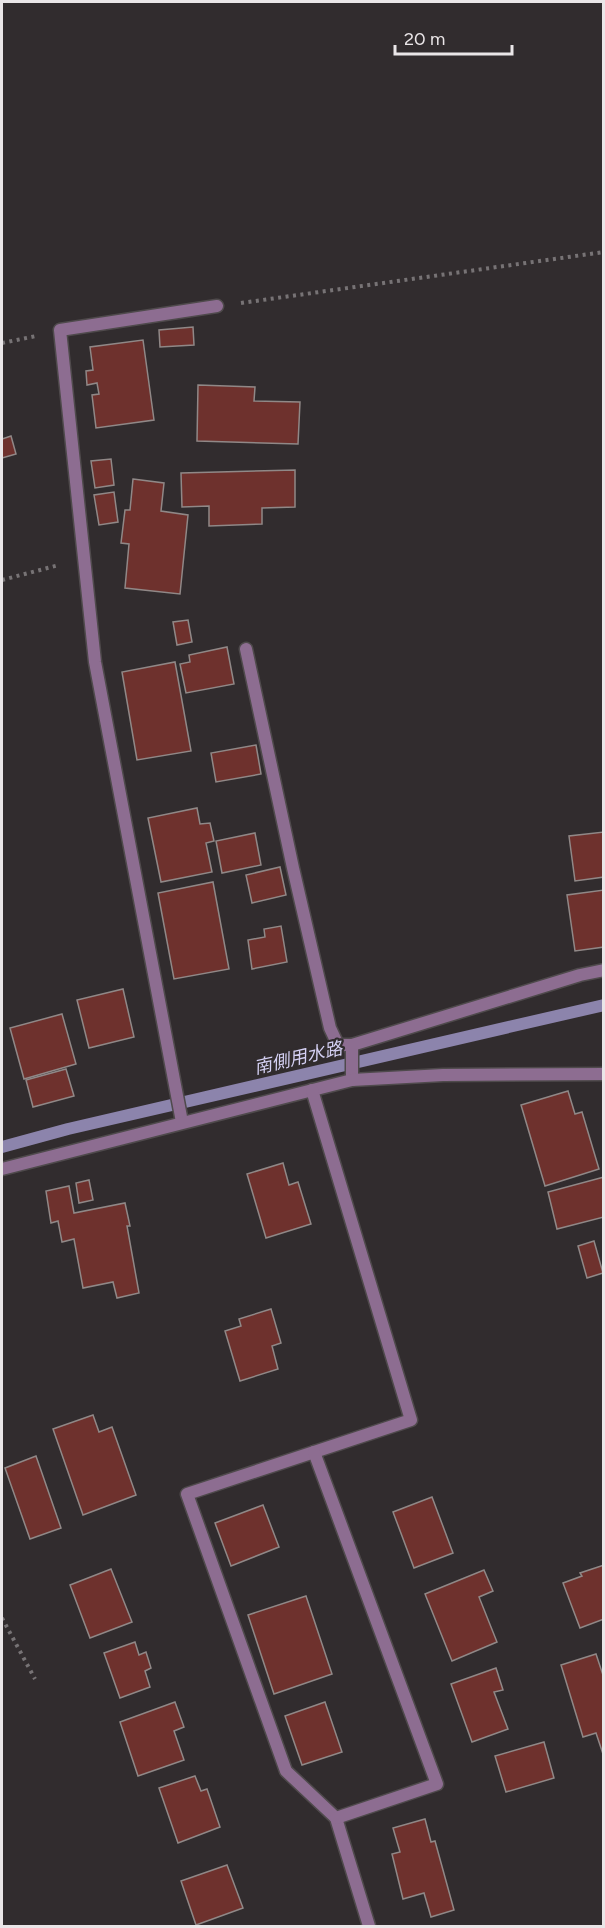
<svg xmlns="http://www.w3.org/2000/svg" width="605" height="1928" font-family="Figtree,'Noto Sans JP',sans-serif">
	<rect width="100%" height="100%" fill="#312c2e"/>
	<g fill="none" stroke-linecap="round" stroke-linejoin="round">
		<path stroke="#8c84ac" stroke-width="12" d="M 2,1147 L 68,1129 L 604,1005"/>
	</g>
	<g fill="#6e312d" stroke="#908887" stroke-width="1.5">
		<path d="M 193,327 L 194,345 L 160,347 L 159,330 Z"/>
		<path d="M 143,340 L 154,420 L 96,428 L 92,395 L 99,394 L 97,383 L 87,385 L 86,371 L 93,370 L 90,347 Z"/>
		<path d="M 198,385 L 255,387 L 254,401 L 300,402 L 298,444 L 197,441 Z"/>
		<path d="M 11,436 L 16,454 L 2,458 L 2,439 Z"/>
		<path d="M 111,459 L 114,485 L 95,488 L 91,461 Z"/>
		<path d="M 295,470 L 295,507 L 262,508 L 262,524 L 209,526 L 209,506 L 182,507 L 181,473 Z"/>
		<path d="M 133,479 L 164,483 L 161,511 L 188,515 L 180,594 L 125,588 L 129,544 L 121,543 L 125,510 L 130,510 Z"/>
		<path d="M 114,492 L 118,522 L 99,525 L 94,495 Z"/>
		<path d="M 188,620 L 192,642 L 177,645 L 173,622 Z"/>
		<path d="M 227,647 L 234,684 L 186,693 L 180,664 L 190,662 L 189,655 Z"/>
		<path d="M 175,662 L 191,751 L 137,760 L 122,672 Z"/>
		<path d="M 256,745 L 261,774 L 216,782 L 211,753 Z"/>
		<path d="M 197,808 L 200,824 L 210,823 L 214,841 L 206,843 L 212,872 L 161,882 L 148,818 Z"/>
		<path d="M 604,832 L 604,877 L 575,881 L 569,836 Z"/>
		<path d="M 255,833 L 261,865 L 222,873 L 216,841 Z"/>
		<path d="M 280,867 L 286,895 L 252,903 L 246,875 Z"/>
		<path d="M 213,882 L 229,969 L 174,979 L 158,893 Z"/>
		<path d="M 604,890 L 604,947 L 575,951 L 567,895 Z"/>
		<path d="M 281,926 L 287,962 L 252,969 L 248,940 L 265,937 L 264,929 Z"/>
		<path d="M 123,989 L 134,1037 L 89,1048 L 77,1000 Z"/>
		<path d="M 62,1014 L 76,1064 L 24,1079 L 10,1028 Z"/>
		<path d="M 66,1069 L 74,1096 L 33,1107 L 26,1080 Z"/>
		<path d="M 568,1091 L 575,1114 L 582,1112 L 599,1169 L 545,1186 L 521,1105 Z"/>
		<path d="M 283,1163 L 289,1185 L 298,1182 L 311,1224 L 266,1238 L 247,1174 Z"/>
		<path d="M 604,1177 L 604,1217 L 557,1229 L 548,1192 Z"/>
		<path d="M 89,1180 L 93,1200 L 79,1203 L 76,1183 Z"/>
		<path d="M 69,1186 L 74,1213 L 125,1203 L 130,1226 L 127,1226 L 139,1293 L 117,1298 L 113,1282 L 83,1288 L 74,1239 L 62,1242 L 58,1221 L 51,1223 L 46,1191 Z"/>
		<path d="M 594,1241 L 603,1273 L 587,1278 L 578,1246 Z"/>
		<path d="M 271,1309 L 281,1343 L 272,1346 L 278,1369 L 240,1381 L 225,1331 L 241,1326 L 239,1319 Z"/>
		<path d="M 93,1415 L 99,1432 L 112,1427 L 136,1495 L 83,1515 L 53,1429 Z"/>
		<path d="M 36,1456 L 61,1528 L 30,1539 L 5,1468 Z"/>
		<path d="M 432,1497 L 453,1553 L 414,1568 L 393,1512 Z"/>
		<path d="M 263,1505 L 279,1547 L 231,1566 L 215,1523 Z"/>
		<path d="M 604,1565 L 604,1619 L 580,1628 L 563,1583 L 582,1576 L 580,1573 Z"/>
		<path d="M 111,1569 L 132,1622 L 90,1638 L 70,1585 Z"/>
		<path d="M 484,1570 L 493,1591 L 479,1597 L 497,1642 L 452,1661 L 425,1594 Z"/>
		<path d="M 306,1596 L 332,1674 L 274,1694 L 248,1615 Z"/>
		<path d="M 135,1642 L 139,1655 L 146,1652 L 151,1668 L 145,1671 L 150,1687 L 120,1698 L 104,1653 Z"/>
		<path d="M 596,1654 L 604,1678 L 604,1757 L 596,1733 L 583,1737 L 561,1665 Z"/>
		<path d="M 496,1668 L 503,1690 L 494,1692 L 508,1729 L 472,1742 L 451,1684 Z"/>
		<path d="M 175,1702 L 184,1727 L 174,1731 L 184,1760 L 138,1776 L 120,1722 Z"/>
		<path d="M 325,1702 L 342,1752 L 302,1765 L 285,1716 Z"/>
		<path d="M 544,1742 L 554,1778 L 506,1792 L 495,1756 Z"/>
		<path d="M 195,1776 L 201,1791 L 207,1789 L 220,1827 L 178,1843 L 159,1788 Z"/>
		<path d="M 425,1819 L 431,1842 L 435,1841 L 454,1910 L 431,1917 L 424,1893 L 403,1899 L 392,1854 L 400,1852 L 393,1828 Z"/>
		<path d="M 227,1865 L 243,1908 L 196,1925 L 181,1881 Z"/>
	</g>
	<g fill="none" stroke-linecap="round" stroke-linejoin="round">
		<g stroke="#4f4a4c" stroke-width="15">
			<g id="service">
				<path d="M 246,649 L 293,868 L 330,1028 L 338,1045 L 352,1045"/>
				<path d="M 352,1080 L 352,1045 L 580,975 L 604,970"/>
				<path d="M 182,1122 L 95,662 L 60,330 L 217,306"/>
				<path d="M 2,1169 L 352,1080 L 443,1075 L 604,1074"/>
			</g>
		</g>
		<g stroke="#4f4a4c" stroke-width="15">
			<g id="minor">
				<path d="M 312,1090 L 411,1420 L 187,1494 L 286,1771 L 336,1818 L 369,1926"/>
				<path d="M 314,1452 L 437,1784 L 336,1818"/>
			</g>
		</g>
		<g stroke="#777375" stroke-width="4" stroke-dasharray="3 4.5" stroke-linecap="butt">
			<path d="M 241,303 L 604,252"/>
			<path d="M 2,343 L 36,336"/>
			<path d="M 2,580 L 59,565"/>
			<path d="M 2,1618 L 35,1679"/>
		</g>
		<use href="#service" stroke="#8d6d91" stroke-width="12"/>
		<use href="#minor" stroke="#8d6d91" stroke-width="12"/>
	</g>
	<g text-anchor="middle" stroke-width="4.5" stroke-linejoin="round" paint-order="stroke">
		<g font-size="18" font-style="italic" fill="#d4d0f3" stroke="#312c2e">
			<text transform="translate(298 1058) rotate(-13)" y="6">南側用水路</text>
		</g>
	</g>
	<rect width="605" height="1928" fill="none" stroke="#eae6e8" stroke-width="6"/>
	<path d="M395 45v9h117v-9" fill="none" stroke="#eae6e8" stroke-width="3"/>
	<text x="404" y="45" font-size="18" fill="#eae6e8" stroke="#312c2e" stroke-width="4.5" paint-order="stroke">20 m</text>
</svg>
